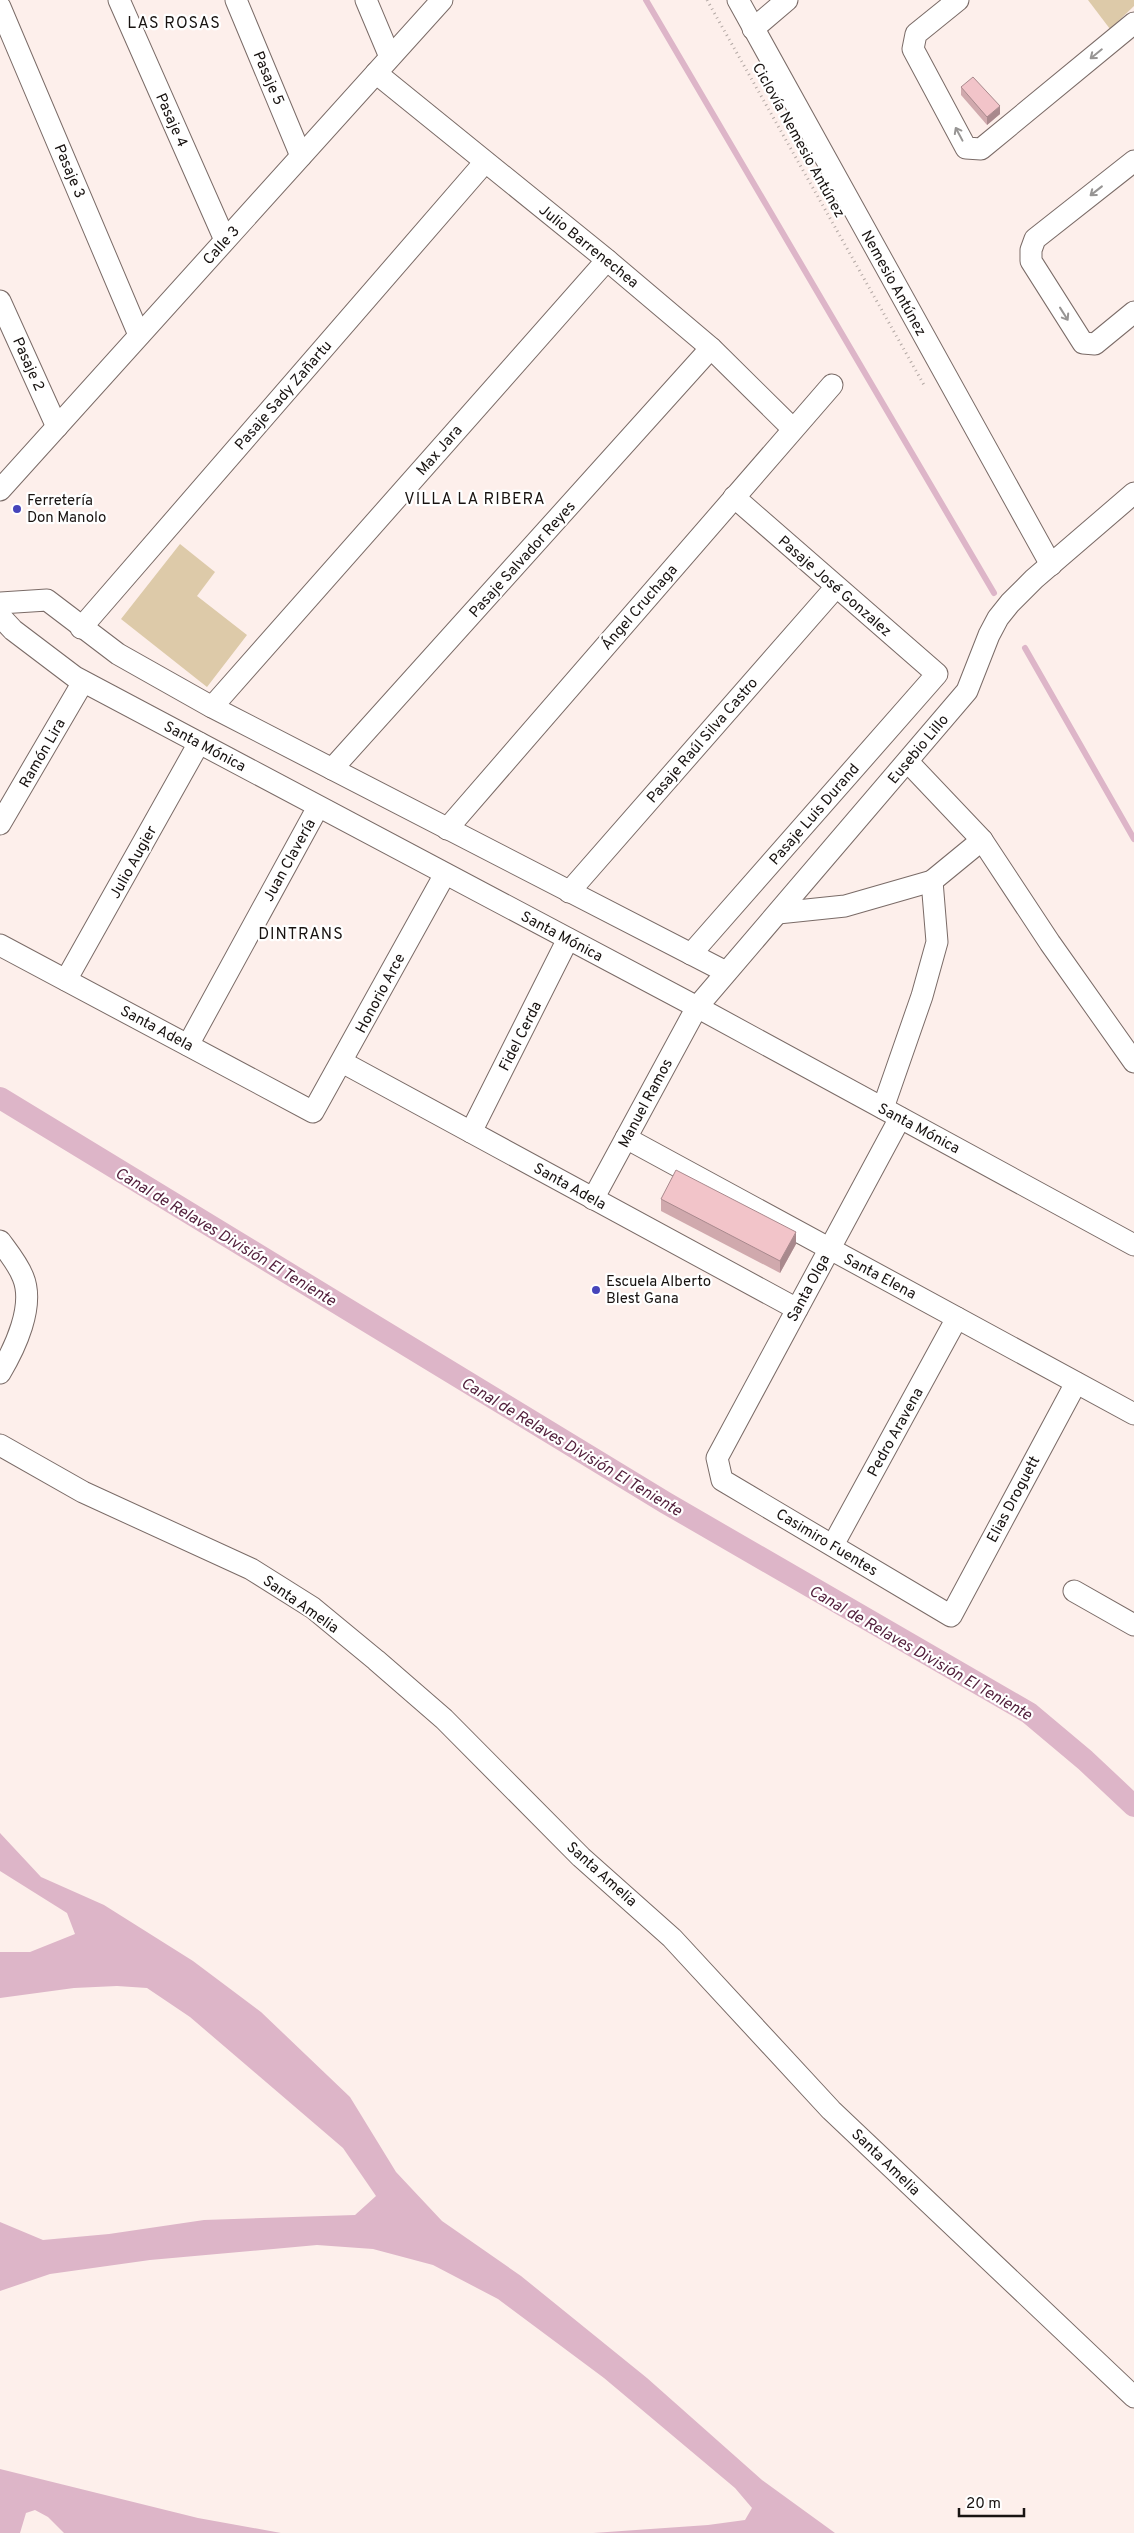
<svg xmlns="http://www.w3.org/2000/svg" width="1134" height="2533" font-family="Overpass,sans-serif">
	<rect width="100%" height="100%" fill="#fdefeb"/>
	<g fill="#ddcaa9">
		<path d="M 1088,0 L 1134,0 L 1134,6 L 1110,29 Z"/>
		<path d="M 180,544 L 215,572 L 197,596 L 247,635 L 207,687 L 121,619 Z"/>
	</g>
	<g fill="#ddb5c8">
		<path d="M 0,1833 L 41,1877 L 104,1905 L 193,1961 L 261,2012 L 350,2097 L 396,2172 L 442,2221 L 521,2276 L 647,2378 L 762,2480 L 835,2533 L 593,2533 L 708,2525 L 745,2520 L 752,2508 L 735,2488 L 604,2378 L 498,2299 L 433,2265 L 373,2249 L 317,2245 L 150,2260 L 50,2274 L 0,2291 L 0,2222 L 43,2240 L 109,2234 L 204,2220 L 355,2215 L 376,2196 L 343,2148 L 190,2017 L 147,1988 L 117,1986 L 74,1988 L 0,1998 L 0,1952 L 30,1952 L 75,1934 L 67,1913 L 0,1871 Z"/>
		<path d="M 0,2469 L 198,2518 L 281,2533 L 64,2533 L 48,2517 L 35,2510 L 26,2513 L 20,2533 L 0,2533 Z"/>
	</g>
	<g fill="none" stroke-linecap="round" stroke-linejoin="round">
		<g stroke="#ddb5c8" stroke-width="6">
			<path d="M 646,0 L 994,593"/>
			<path d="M 1025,648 L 1134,839"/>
		</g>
		<path stroke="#ddb5c8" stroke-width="22" d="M 0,1098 L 666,1503 L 1029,1713 L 1085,1760 L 1134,1806"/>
		<g stroke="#7a6b67" stroke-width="23">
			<g id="minor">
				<path d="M 119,0 L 225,240"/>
				<path d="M 236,0 L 301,156"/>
				<path d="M 366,0 L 390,57"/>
				<path d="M 738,0 L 1051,565"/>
				<path d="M 958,0 L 916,34 L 913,49 L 966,148 L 981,149 L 1134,23"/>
				<path d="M 0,7 L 139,335"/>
				<path d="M 753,29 L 787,0"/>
				<path d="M 376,73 L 607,260 L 711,348 L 793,429"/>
				<path d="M 1134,161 L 1035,239 L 1031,250 L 1031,261 L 1083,343 L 1095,344 L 1134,312"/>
				<path d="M 0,301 L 57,427"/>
				<path d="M 0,490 L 442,0"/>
				<path d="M 0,603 L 47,600 L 118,654 L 212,707 L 726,972"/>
				<path d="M 0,616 L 13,630 L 75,677 L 697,1007 L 1134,1245"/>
				<path d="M 81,628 L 485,162"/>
				<path d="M 212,707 L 607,260"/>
				<path d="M 908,762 L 982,840 L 1050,943 L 1134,1062"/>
				<path d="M 332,769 L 711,348"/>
				<path d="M 0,824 L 83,682"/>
				<path d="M 447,829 L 832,385"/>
				<path d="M 569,892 L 836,587"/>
				<path d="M 778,913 L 845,906 L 932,881 L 982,840"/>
				<path d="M 0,945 L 313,1112 L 445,874"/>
				<path d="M 691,954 L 937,674 L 734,497"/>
				<path d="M 66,980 L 199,743"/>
				<path d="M 188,1045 L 318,807"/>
				<path d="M 342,1062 L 797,1309"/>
				<path d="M 883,1108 L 922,996 L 937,942 L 932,881"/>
				<path d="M 900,1118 L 717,1458 L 722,1480 L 951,1616 L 1076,1383"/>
				<path d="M 471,1132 L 568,939"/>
				<path d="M 626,1138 L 1134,1414"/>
				<path d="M 593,1199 L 697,1007 L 967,691 L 989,635 L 998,618 L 1010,603 L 1034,579 L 1134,493"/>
				<path d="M 0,1241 C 8,1252 18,1264 23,1277 C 35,1306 15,1348 0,1373"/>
				<path d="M 0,1445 L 83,1492 L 251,1569 L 313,1608 L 376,1660 L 444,1719 L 581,1857 L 672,1938 L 831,2110 L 1134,2397"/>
				<path d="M 833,1545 L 957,1318"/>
				<path d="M 1074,1591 L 1134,1625"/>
			</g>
		</g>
		<path stroke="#b4a9a5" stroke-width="3" stroke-dasharray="1 4" stroke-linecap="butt" d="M 707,0 L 924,385"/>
		<use href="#minor" stroke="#fff" stroke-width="21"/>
	</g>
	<g fill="#d0a9ad">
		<path d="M 961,87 L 1000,114 L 987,125 L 961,95 Z"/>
		<path d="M 661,1199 L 796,1244 L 780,1273 L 661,1211 Z"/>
	</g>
	<g fill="#a9898d">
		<path d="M 1000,106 L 1000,114 L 987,125 L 987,117 Z"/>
		<path d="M 796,1232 L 796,1244 L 780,1273 L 780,1261 Z"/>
	</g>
	<g fill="#f2c4c9" stroke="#a9898d">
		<path d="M 973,77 L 1000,106 L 987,117 L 961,87 Z"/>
		<path d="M 676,1170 L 796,1232 L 780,1261 L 661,1199 Z"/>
	</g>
	<defs><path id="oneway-shaft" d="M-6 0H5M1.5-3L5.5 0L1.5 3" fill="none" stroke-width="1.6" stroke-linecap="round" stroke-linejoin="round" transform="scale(1.25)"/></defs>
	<g stroke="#979594">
		<use href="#oneway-shaft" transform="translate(1096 54) rotate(141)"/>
		<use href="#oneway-shaft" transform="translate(959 134) rotate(-118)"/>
		<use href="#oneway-shaft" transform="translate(1096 191) rotate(142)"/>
		<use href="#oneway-shaft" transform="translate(1064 314) rotate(58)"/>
	</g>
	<g fill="#4644ba" stroke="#fff" stroke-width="2">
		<circle cx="17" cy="509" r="5"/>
		<circle cx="596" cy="1290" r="5"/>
	</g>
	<g text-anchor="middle" stroke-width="4.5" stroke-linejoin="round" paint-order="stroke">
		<g font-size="15" fill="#181311" stroke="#fff">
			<text transform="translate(269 78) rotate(67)" y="5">Pasaje 5</text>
			<text transform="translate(172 120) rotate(66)" y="5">Pasaje 4</text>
			<text transform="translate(799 140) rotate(61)" y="5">Ciclovía Nemesio Antúnez</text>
			<text transform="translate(70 171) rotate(67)" y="5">Pasaje 3</text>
			<text transform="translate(221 245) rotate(-48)" y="5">Calle 3</text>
			<text transform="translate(589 246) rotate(39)" y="5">Julio Barrenechea</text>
			<text transform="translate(894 283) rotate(61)" y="5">Nemesio Antúnez</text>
			<text transform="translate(29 364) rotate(66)" y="5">Pasaje 2</text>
			<text transform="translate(283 395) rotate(-49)" y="5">Pasaje Sady Zañartu</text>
			<text transform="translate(439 450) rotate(-49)" y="5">Max Jara</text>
			<text transform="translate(522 559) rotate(-48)" y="5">Pasaje Salvador Reyes</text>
			<text transform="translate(835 586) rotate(41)" y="5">Pasaje José Gonzalez</text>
			<text transform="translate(639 607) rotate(-49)" y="5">Ángel Cruchaga</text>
			<text transform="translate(702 740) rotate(-49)" y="5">Pasaje Raúl Silva Castro</text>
			<text transform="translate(205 746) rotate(28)" y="5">Santa Mónica</text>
			<text transform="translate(918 749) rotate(-50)" y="5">Eusebio Lillo</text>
			<text transform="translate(42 753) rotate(-60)" y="5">Ramón Lira</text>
			<text transform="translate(814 814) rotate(-49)" y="5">Pasaje Luis Durand</text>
			<text transform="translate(289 860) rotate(-61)" y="5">Juan Clavería</text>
			<text transform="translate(133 862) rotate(-61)" y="5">Julio Augier</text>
			<text transform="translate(562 936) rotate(28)" y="5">Santa Mónica</text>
			<text transform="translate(380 993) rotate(-62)" y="5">Honorio Arce</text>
			<text transform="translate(157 1028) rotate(28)" y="5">Santa Adela</text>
			<text transform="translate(520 1036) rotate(-63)" y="5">Fidel Cerda</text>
			<text transform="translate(645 1103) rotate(-62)" y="5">Manuel Ramos</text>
			<text transform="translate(919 1128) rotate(28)" y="5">Santa Mónica</text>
			<text transform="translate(570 1186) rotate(29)" y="5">Santa Adela</text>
			<text transform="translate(880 1276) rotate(28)" y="5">Santa Elena</text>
			<text transform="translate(808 1288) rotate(-62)" y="5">Santa Olga</text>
			<text transform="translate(895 1432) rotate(-61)" y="5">Pedro Aravena</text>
			<text transform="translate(1013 1499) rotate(-62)" y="5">Elias Droguett</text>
			<text transform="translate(827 1542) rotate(31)" y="5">Casimiro Fuentes</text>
			<text transform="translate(301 1604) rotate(35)" y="5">Santa Amelia</text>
			<text transform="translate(602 1874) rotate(42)" y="5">Santa Amelia</text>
			<text transform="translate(886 2162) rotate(44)" y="5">Santa Amelia</text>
		</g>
		<g font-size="15" fill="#181311" stroke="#fff" text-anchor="start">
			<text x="27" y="505">Ferretería<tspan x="27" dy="17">Don Manolo</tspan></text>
			<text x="606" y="1286">Escuela Alberto<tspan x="606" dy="17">Blest Gana</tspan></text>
		</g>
		<g font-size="16" letter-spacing="1" fill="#181311" stroke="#fff">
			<text x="174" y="28">LAS ROSAS</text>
			<text x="475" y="504">VILLA LA RIBERA</text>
			<text x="301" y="939">DINTRANS</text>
		</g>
		<g font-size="16" font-style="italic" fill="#53213d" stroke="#fff">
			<text transform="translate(226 1236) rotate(31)" y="6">Canal de Relaves División El Teniente</text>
			<text transform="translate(572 1446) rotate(31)" y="6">Canal de Relaves División El Teniente</text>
			<text transform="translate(921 1652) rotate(30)" y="6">Canal de Relaves División El Teniente</text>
		</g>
	</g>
	<path d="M959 2508v8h65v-8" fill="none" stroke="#181311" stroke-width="2.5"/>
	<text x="966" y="2508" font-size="15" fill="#181311" stroke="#ffffff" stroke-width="4" paint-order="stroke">20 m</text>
</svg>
